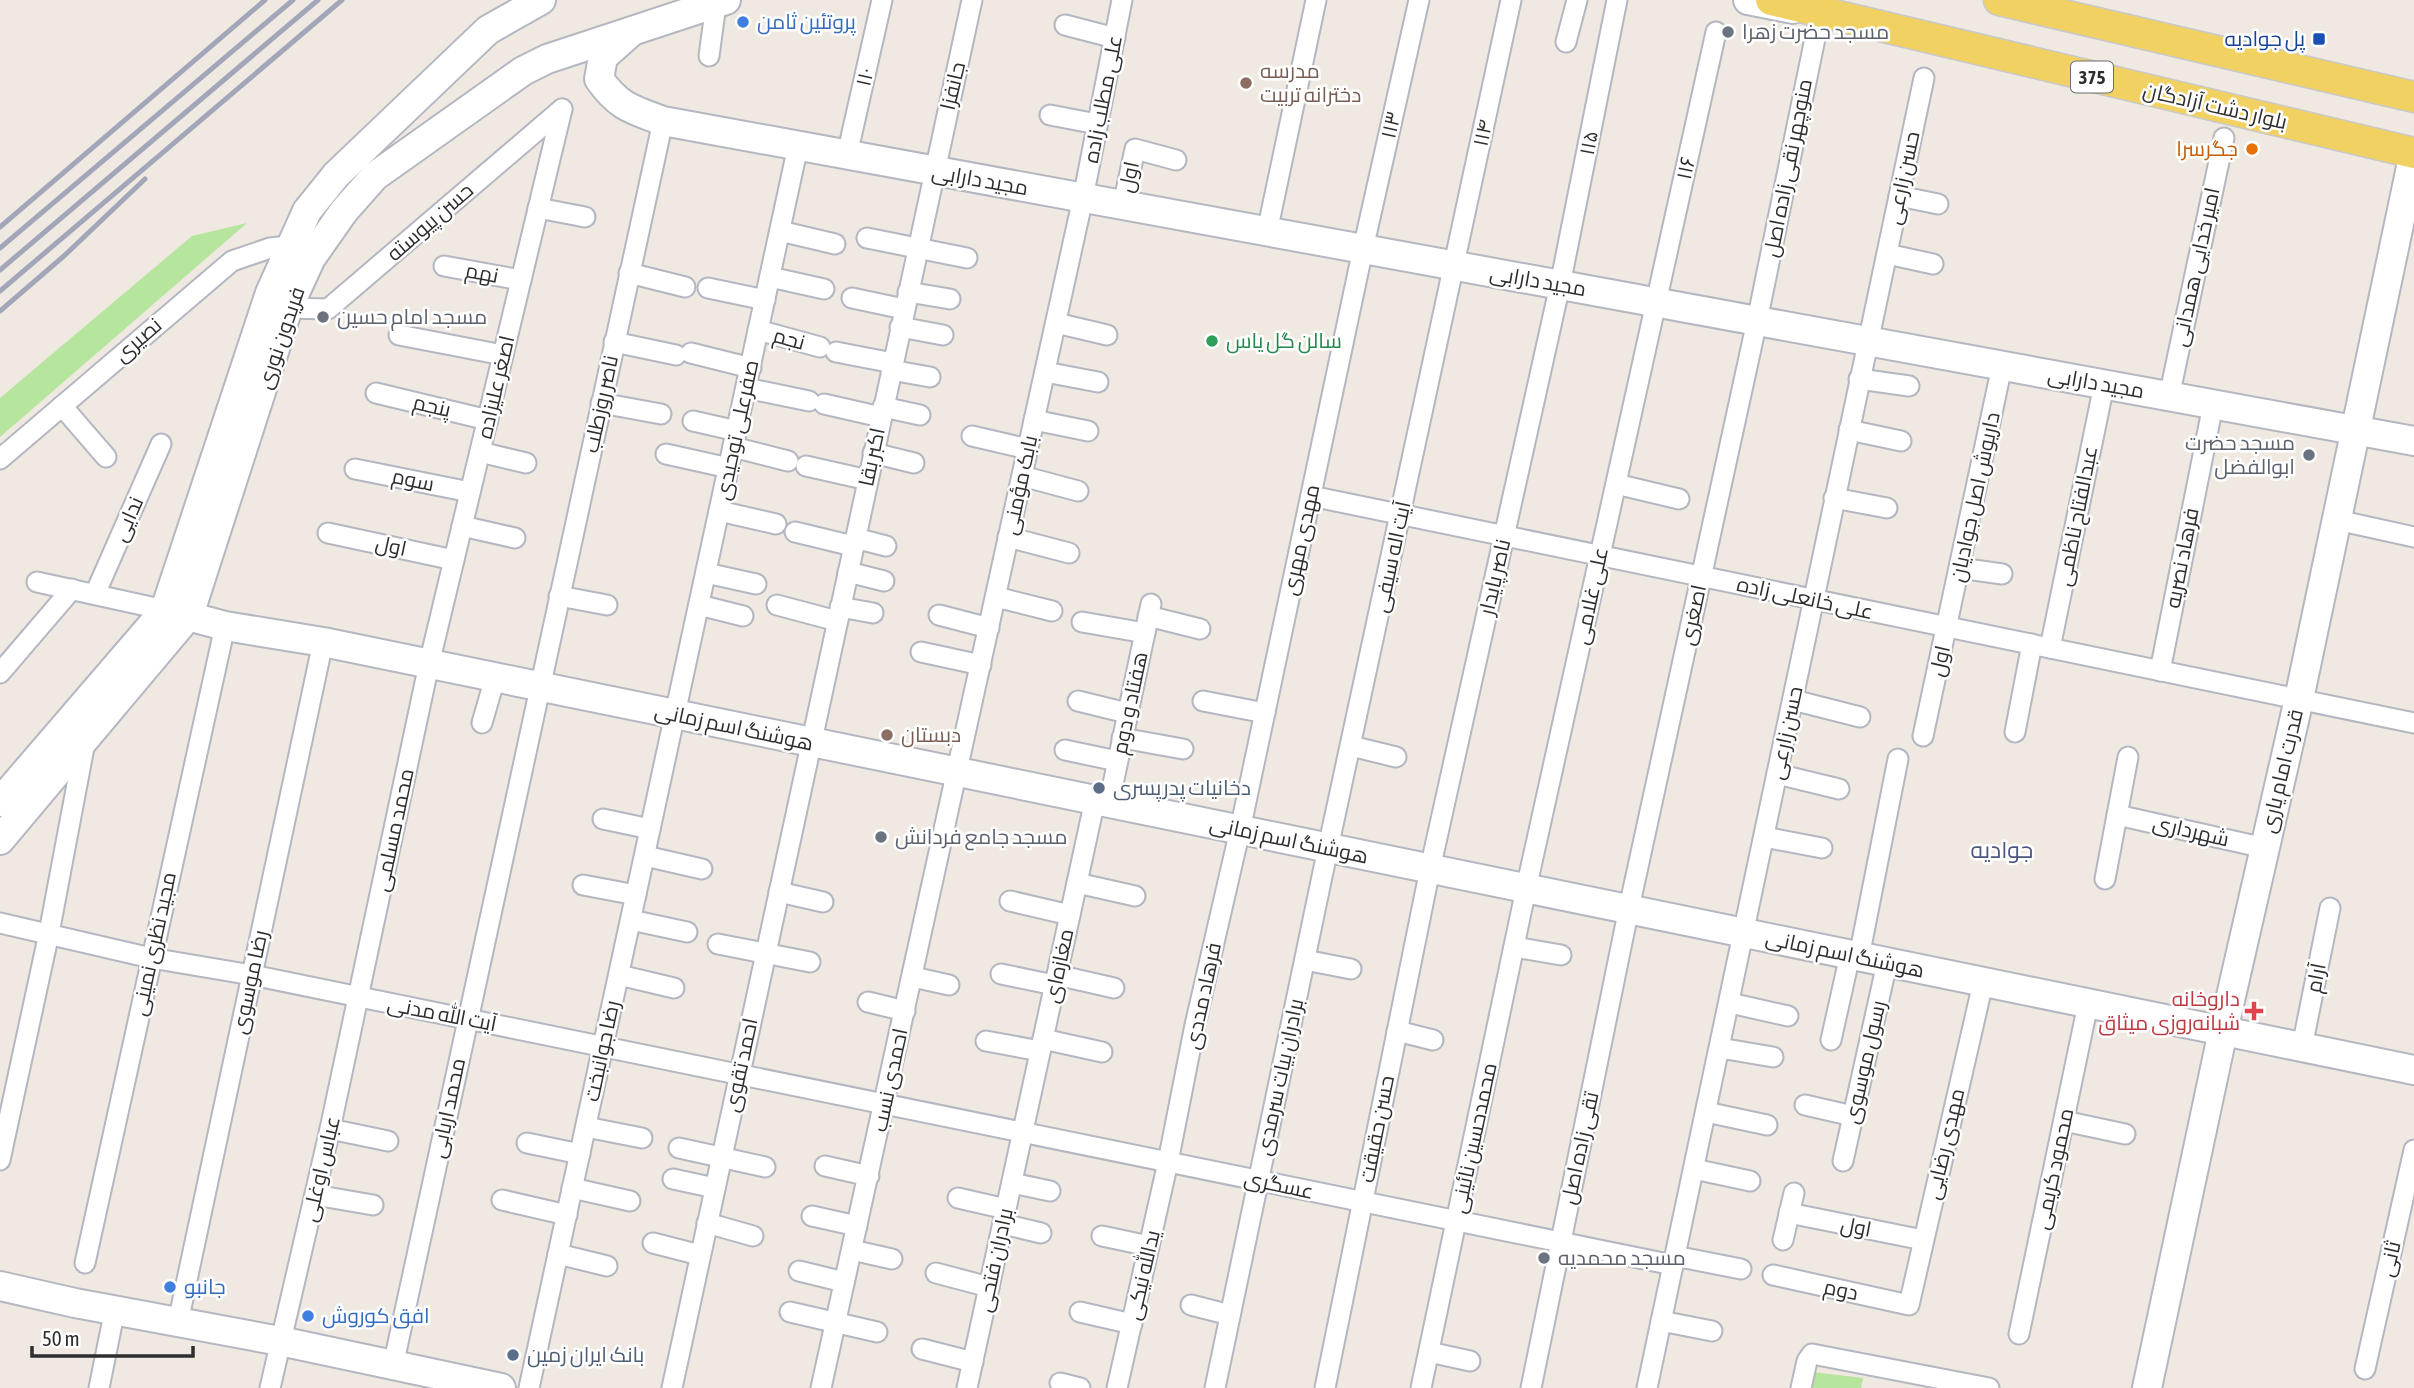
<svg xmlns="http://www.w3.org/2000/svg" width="2414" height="1388" font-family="'Asap Condensed',Cairo,sans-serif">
	<rect width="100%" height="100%" fill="#efe9e1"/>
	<g fill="#b6e59e">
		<path d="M 247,223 L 0,437 L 0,398 L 192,236 Z"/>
		<path d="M 1813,1372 L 1863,1378 L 1861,1388 L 1809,1388 Z"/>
	</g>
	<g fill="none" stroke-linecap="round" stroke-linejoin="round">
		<g stroke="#b4b7c1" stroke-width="23">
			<g id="street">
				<path d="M 1065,25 L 1115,38"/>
				<path d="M 1566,42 L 1577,0"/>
				<path d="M 709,56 L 716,4"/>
				<path d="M 1050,115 L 1097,124"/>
				<path d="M 847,155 L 882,0"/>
				<path d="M 1899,196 L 1938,204"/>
				<path d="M 1123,205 L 1135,149 L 1176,160"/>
				<path d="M 538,208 L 585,217"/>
				<path d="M 780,231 L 835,244"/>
				<path d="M 1267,232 L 1316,0"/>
				<path d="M 867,238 L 967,258"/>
				<path d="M 1887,254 L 1933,264"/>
				<path d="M 444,266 L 521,280"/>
				<path d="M 629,273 L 685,287"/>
				<path d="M 770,277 L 824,289"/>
				<path d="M 708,288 L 765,300"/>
				<path d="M 908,292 L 950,299"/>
				<path d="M 852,298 L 904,309"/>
				<path d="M 288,308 L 328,309 L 562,109"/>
				<path d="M 1056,323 L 1107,335"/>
				<path d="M 900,327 L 943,335"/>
				<path d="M 758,330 L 820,347"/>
				<path d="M 399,335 L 503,355"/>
				<path d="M 614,342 L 676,355"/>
				<path d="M 836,352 L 893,363"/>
				<path d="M 691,353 L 751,368"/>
				<path d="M 891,370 L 930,377"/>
				<path d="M 1045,372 L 1098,382"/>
				<path d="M 1859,379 L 1909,386"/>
				<path d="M 746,388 L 809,401"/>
				<path d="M 376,393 L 488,420"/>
				<path d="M 2169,397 L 2224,138"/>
				<path d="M 601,403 L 661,414"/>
				<path d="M 824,404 L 881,417"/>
				<path d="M 62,406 L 106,457"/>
				<path d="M 883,407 L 920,415"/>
				<path d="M 1034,420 L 1088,431"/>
				<path d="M 693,421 L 737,431"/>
				<path d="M 1849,430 L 1901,441"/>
				<path d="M 972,436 L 1028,449"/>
				<path d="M 733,447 L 788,461"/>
				<path d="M 480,452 L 526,463"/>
				<path d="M 873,453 L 914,463"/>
				<path d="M 666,454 L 729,468"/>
				<path d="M 0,459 L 232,261 L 270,248 L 289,246"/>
				<path d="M 806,466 L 868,480"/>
				<path d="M 355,469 L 470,492"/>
				<path d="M 1022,476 L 1078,491"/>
				<path d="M 1616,484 L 1679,499"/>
				<path d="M 1311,496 L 2414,723"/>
				<path d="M 1834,498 L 1887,508"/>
				<path d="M 719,511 L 776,524"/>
				<path d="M 2337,520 L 2414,537"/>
				<path d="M 462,526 L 515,538"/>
				<path d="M 795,532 L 853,546"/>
				<path d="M 328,533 L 454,560"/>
				<path d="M 1008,537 L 1069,553"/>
				<path d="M 855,538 L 886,546"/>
				<path d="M 1960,568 L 2002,574"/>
				<path d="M 848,572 L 884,581"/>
				<path d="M 706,573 L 756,584"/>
				<path d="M 37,582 L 165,610"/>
				<path d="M 95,594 L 161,444"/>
				<path d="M 559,596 L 607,605"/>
				<path d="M 996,597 L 1052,611"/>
				<path d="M 699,605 L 743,616"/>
				<path d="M 777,605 L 837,621"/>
				<path d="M 840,607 L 873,613"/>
				<path d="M 939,615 L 989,628"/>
				<path d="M 1148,616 L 1200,629"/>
				<path d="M 1082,622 L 1145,633"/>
				<path d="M 2050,648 L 2104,385"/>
				<path d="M 921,652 L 981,665"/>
				<path d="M 2160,671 L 2213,405"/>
				<path d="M 0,673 L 72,589"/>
				<path d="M 1793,700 L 1860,717"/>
				<path d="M 1078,701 L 1127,713"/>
				<path d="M 1203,701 L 1265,713"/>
				<path d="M 482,723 L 495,678"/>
				<path d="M 2015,732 L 2032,644"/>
				<path d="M 1923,736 L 2002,366"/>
				<path d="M 1122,738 L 1183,749"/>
				<path d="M 1351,746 L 1396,757"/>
				<path d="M 1065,750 L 1117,761"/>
				<path d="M 1777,774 L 1839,789"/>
				<path d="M 1109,803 L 1151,604"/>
				<path d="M 2117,815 L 2265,848"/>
				<path d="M 603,819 L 650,829"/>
				<path d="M 1764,837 L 1822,848"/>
				<path d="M 645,856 L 702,869"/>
				<path d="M 2105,879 L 2128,757"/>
				<path d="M 1077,883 L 1135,896"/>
				<path d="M 583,885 L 636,895"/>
				<path d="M 779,892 L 823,902"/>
				<path d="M 1010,901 L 1070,915"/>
				<path d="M 631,920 L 687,932"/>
				<path d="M 0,923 L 151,958 L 252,975 L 1673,1265"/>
				<path d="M 718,944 L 810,962"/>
				<path d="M 1514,947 L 1561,955"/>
				<path d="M 1859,957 L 1898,759"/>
				<path d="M 1305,960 L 1351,969"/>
				<path d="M 1001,974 L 1054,985"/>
				<path d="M 619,975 L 674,988"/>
				<path d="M 1057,975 L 1114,988"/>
				<path d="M 913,977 L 949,985"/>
				<path d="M 868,1002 L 905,1011"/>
				<path d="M 1730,1003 L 1788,1016"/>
				<path d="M 1397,1031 L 1433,1040"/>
				<path d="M 1043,1039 L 1102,1052"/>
				<path d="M 1831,1040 L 1850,955"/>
				<path d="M 986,1041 L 1040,1051"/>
				<path d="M 2302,1047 L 2330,908"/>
				<path d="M 1720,1048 L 1773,1057"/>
				<path d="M 1805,1105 L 1853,1116"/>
				<path d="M 1706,1112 L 1767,1125"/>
				<path d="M 2064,1121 L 2125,1134"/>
				<path d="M 586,1127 L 642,1138"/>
				<path d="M 330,1129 L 388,1141"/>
				<path d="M 527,1143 L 580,1154"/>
				<path d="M 679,1148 L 765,1167"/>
				<path d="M 0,1160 L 49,933 L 85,742"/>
				<path d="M 1843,1161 L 1887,963"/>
				<path d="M 825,1166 L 869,1176"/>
				<path d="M 1694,1169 L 1750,1181"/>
				<path d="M 673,1179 L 715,1188"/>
				<path d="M 1012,1183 L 1050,1191"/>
				<path d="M 572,1188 L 630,1201"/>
				<path d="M 315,1195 L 373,1205"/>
				<path d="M 958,1198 L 1006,1209"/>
				<path d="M 502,1200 L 567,1215"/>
				<path d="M 1789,1213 L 1923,1240"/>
				<path d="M 812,1216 L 857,1226"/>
				<path d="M 707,1223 L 753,1236"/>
				<path d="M 1003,1224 L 1041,1233"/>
				<path d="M 1102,1236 L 1149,1246"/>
				<path d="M 1783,1240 L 1794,1193"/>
				<path d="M 653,1243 L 700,1255"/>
				<path d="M 852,1250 L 892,1259"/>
				<path d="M 558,1254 L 607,1266"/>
				<path d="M 1675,1256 L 1741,1269"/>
				<path d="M 85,1263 L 225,626"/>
				<path d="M 799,1271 L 844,1282"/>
				<path d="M 936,1273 L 989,1287"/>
				<path d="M 1773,1275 L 1909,1305 L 1983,983"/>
				<path d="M 1191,1305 L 1230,1315"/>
				<path d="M 790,1312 L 877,1332"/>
				<path d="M 1080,1312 L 1132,1324"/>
				<path d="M 1661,1321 L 1712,1331"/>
				<path d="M 178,1322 L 323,642"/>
				<path d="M 2019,1334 L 2088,1004"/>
				<path d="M 922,1349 L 973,1362"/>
				<path d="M 1429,1352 L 1470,1361"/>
				<path d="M 393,1366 L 663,121"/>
				<path d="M 2365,1369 L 2414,1150"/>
				<path d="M 1060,1383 L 1080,1388"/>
				<path d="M 99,1388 L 115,1309"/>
				<path d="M 270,1388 L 330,1129 L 429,664 L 562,109"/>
				<path d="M 529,1388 L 798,146"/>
				<path d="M 672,1388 L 972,0"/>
				<path d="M 821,1388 L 1083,198 L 1122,0"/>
				<path d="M 967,1388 L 1095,800"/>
				<path d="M 1117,1388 L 1168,1162 L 1195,1025 L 1240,830 L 1363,249 L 1419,0"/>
				<path d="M 1215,1388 L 1328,848 L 1511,0"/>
				<path d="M 1325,1388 L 1430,869 L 1560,285 L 1617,0"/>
				<path d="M 1421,1388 L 1526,889 L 1716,32"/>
				<path d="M 1531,1388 L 1629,908 L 1757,321 L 1820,14"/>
				<path d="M 1647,1388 L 1924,78"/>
				<path d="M 1801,1388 L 1807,1361 L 1812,1354 L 1989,1388"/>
			</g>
		</g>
		<g stroke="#b4b7c1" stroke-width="32">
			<g id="secondary">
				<path d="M 1748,0 L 1793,9"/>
				<path d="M 631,32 L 603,57 L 599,79 C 619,107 631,109 663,121 L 2414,441"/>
				<path d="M 165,610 L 225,626 L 323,642 L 2414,1070"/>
				<path d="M 0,802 L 165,610 L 270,293 L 307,211 L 336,175 L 488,30 L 541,0"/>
				<path d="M 0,840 L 189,615 L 288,308 L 311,258 L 344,211 L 375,176 L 523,71 L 547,59 L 726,0"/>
				<path d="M 0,1286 L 75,1303 L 280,1341 L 501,1388"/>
				<path d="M 2147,1388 L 2223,1031 L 2299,699 L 2414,153"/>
			</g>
		</g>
		<g stroke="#c9c9c9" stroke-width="33">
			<g id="primary">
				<path d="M 1771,0 L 2414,153"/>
				<path d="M 1999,0 L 2414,97"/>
			</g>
		</g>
		<use href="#street" stroke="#fff" stroke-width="19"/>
		<use href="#secondary" stroke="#fff" stroke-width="28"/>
		<use href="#primary" stroke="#f2d163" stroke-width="30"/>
		<g stroke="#a3a6b8" stroke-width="5">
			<path d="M 0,227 L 265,0"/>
			<path d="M 0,248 L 293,0"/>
			<path d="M 0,270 L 318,0"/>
			<path d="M 0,291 L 342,0"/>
			<path d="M 0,311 L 65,255 L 145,179"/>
		</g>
	</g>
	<g fill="#3f7fe0" stroke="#fff" stroke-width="2.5">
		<circle cx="743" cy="22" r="7"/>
		<circle cx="170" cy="1287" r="7"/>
		<circle cx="308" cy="1316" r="7"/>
	</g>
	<g fill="#6b7280" stroke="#fff" stroke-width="2.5">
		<circle cx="1728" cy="32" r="7"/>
		<circle cx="323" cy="317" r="7"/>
		<circle cx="2309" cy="455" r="7"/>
		<circle cx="881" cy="837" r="7"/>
		<circle cx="1544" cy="1258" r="7"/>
	</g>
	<rect fill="#1a4fb4" stroke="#fff" stroke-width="2.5" x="2312" y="32" width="14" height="14" rx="3.5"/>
	<g fill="#8d6e63" stroke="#fff" stroke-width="2.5">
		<circle cx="1246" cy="83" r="7"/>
		<circle cx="887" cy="735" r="7"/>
	</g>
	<circle fill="#e8710a" stroke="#fff" stroke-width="2.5" cx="2252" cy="149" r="7"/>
	<circle fill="#2e9e5b" stroke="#fff" stroke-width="2.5" cx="1212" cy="341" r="7"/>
	<g fill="#5c6f8a" stroke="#fff" stroke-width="2.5">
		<circle cx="1099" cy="788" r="7"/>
		<circle cx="513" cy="1355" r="7"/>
	</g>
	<path fill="#e0444e" stroke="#fff" stroke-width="2.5" d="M2250.5 1000.5h7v7h7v7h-7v7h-7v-7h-7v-7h7z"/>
	<g text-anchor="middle" stroke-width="5" stroke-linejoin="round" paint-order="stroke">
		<rect fill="#fff" stroke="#6d6d6d" stroke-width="2" x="2071" y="61.5" width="42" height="31" rx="5"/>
		<g font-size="19" font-weight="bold" fill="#2e2e2e">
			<text x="2092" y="84">375</text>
		</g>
		<g font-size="21" fill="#366cbe" stroke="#fff" text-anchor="start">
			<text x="757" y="29">پروتئین ثامن</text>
			<text x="184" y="1294">جانبو</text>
			<text x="322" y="1323">افق کوروش</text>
		</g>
		<g font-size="21" fill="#5b616d" stroke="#fff" text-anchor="start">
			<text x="1742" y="39">مسجد حضرت زهرا</text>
			<text x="337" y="324">مسجد امام حسین</text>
			<text x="2295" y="450" text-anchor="end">مسجد حضرت<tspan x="2295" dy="24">ابوالفضل</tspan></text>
			<text x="895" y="844">مسجد جامع فردانش</text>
			<text x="1558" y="1265">مسجد محمدیه</text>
		</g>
		<g font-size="21" fill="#164399" stroke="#fff" text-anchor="end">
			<text x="2305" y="46">پل جوادیه</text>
		</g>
		<g font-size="21" fill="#785e54" stroke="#fff" text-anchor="start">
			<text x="1260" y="78">مدرسه<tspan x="1260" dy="24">دخترانه تربیت</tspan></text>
			<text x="901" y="742">دبستان</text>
		</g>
		<g font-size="21" fill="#2e2e2e" stroke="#fff">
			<text transform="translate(865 77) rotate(-77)" y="7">۱۱۰</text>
			<text transform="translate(953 86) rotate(-77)" y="7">جانفزا</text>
			<text transform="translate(1103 99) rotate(-79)" y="7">علی مطلب زاده</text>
			<text transform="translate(2215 106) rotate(13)" y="7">بلوار دشت آزادگان</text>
			<text transform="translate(1391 125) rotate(-77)" y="7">۱۱۳</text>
			<text transform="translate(1483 133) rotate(-78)" y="7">۱۱۴</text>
			<text transform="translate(1589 143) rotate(-79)" y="7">۱۱۵</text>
			<text transform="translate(1686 168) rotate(-78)" y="7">۱۱۶</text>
			<text transform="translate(1788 168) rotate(-79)" y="7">منوچهر نقی‌ زاده اصل</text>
			<text transform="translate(1129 177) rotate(-78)" y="7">اول</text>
			<text transform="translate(1903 178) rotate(-78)" y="7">حسن زارعی</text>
			<text transform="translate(980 180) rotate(10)" y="7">مجید دارابی</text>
			<text transform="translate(430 222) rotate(-41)" y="7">حسن پیوسته</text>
			<text transform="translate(2196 267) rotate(-78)" y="7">امیر خدایی همدانی</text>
			<text transform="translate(482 273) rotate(11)" y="7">نهم</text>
			<text transform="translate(1538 281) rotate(10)" y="7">مجید دارابی</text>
			<text transform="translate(281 338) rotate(-71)" y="7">فریدون نوری</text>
			<text transform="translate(789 339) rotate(15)" y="7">نجم</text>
			<text transform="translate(138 340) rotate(-41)" y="7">نصیری</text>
			<text transform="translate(2096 383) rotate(10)" y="7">مجید دارابی</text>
			<text transform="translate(496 387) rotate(-77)" y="7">اصغر علیزاده</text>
			<text transform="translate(601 404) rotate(-78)" y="7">ناصر روزطلب</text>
			<text transform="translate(432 406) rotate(13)" y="7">پنجم</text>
			<text transform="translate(737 430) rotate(-78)" y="7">صفرعلی توحیدی</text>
			<text transform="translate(872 457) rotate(-78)" y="7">اکبر بقا</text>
			<text transform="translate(413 480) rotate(12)" y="7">سوم</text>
			<text transform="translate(1020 485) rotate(-78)" y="7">بابک مؤمنی</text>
			<text transform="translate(1975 497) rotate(-78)" y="7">داریوش اصل جوادیان</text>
			<text transform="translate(2077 516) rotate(-79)" y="7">عبدالفتاح ناظمی</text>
			<text transform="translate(128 519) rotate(-66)" y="7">ندایی</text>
			<text transform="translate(1301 540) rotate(-78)" y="7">مهدی مهری</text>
			<text transform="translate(391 546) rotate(12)" y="7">اول</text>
			<text transform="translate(1392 557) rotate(-78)" y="7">آیت اله سیفی</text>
			<text transform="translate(2182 558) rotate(-79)" y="7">فرهاد نصریه</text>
			<text transform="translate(1495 577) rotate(-77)" y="7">ناصر پایدار</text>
			<text transform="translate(1591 596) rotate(-78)" y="7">علی غلامی</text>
			<text transform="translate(1805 598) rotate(12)" y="7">علی خانعلی زاده</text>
			<text transform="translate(1693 615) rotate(-78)" y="7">اصغری</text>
			<text transform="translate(1940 661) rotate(-77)" y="7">اول</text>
			<text transform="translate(1130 703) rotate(-78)" y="7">هفتاد و دوم</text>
			<text transform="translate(734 727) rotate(12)" y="7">هوشنگ اسم زمانی</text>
			<text transform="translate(1786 733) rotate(-78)" y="7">حسن زارعی</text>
			<text transform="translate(2282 771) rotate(-77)" y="7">قدرت امام یاری</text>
			<text transform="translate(394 830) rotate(-78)" y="7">محمد مسلمی</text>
			<text transform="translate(2191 831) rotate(13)" y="7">شهرداری</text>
			<text transform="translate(1289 840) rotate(12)" y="7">هوشنگ اسم زمانی</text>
			<text transform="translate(154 944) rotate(-78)" y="7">مجید نظری نمینی</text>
			<text transform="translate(1845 954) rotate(12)" y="7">هوشنگ اسم زمانی</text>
			<text transform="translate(1059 966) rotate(-78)" y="7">مغازه‌ای</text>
			<text transform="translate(2316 978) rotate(-79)" y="7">آرام</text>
			<text transform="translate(250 982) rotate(-78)" y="7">رضا موسوی</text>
			<text transform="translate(1203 996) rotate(-78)" y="7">فرهاد مددی</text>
			<text transform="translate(442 1014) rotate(11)" y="7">آیت‌ الله مدنی</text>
			<text transform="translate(602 1051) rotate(-78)" y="7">رضا جوانبخت</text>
			<text transform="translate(1865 1062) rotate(-77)" y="7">رسول موسوی</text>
			<text transform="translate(741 1065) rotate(-78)" y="7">احمد تقوی</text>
			<text transform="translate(1280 1077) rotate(-78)" y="7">برادران بیات سرمدی</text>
			<text transform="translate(890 1080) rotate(-78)" y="7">احمدی نسب</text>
			<text transform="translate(448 1108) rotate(-78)" y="7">محمد اربابی</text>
			<text transform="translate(1377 1129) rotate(-79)" y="7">حسن حقیقت</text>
			<text transform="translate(1474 1138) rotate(-78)" y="7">محمدحسین نائینی</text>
			<text transform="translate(1945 1144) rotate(-77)" y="7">مهدی رضایی</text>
			<text transform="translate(1580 1148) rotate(-78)" y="7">تقی زاده اصل</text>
			<text transform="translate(321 1169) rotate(-77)" y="7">عباس اوغلی</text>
			<text transform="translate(2054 1169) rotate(-78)" y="7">محمود کریمی</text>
			<text transform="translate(1279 1185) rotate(12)" y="7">عسگری</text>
			<text transform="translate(1856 1227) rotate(11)" y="7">اول</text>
			<text transform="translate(2390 1259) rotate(-77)" y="7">ثانی</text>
			<text transform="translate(995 1260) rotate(-78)" y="7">برادران فتحی</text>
			<text transform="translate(1143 1275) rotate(-77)" y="7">یدالله نیکی</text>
			<text transform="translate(1841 1290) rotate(12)" y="7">دوم</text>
		</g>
		<g font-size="21" fill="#c56008" stroke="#fff" text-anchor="end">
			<text x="2238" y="156">جگرسرا</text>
		</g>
		<g font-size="21" fill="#27864d" stroke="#fff" text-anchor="start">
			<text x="1226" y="348">سالن گل یاس</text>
		</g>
		<g font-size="21" fill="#4e5e75" stroke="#fff" text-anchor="start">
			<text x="1113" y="795">دخانیات پدرپسری</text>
			<text x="527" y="1362">بانک ایران زمین</text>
		</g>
		<g font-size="21" fill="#be3a42" stroke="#fff" text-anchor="end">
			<text x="2240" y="1006">داروخانه<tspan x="2240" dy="24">شبانه‌روزی میثاق</tspan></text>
		</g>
		<g font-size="23" fill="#4d5680" stroke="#fff">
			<text x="2002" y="858">جوادیه</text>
		</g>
	</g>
	<path d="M32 1346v10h161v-10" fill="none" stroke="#2e2e2e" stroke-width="3.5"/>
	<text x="42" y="1346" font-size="21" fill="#2e2e2e" stroke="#ffffff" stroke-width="5" paint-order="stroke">50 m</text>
</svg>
